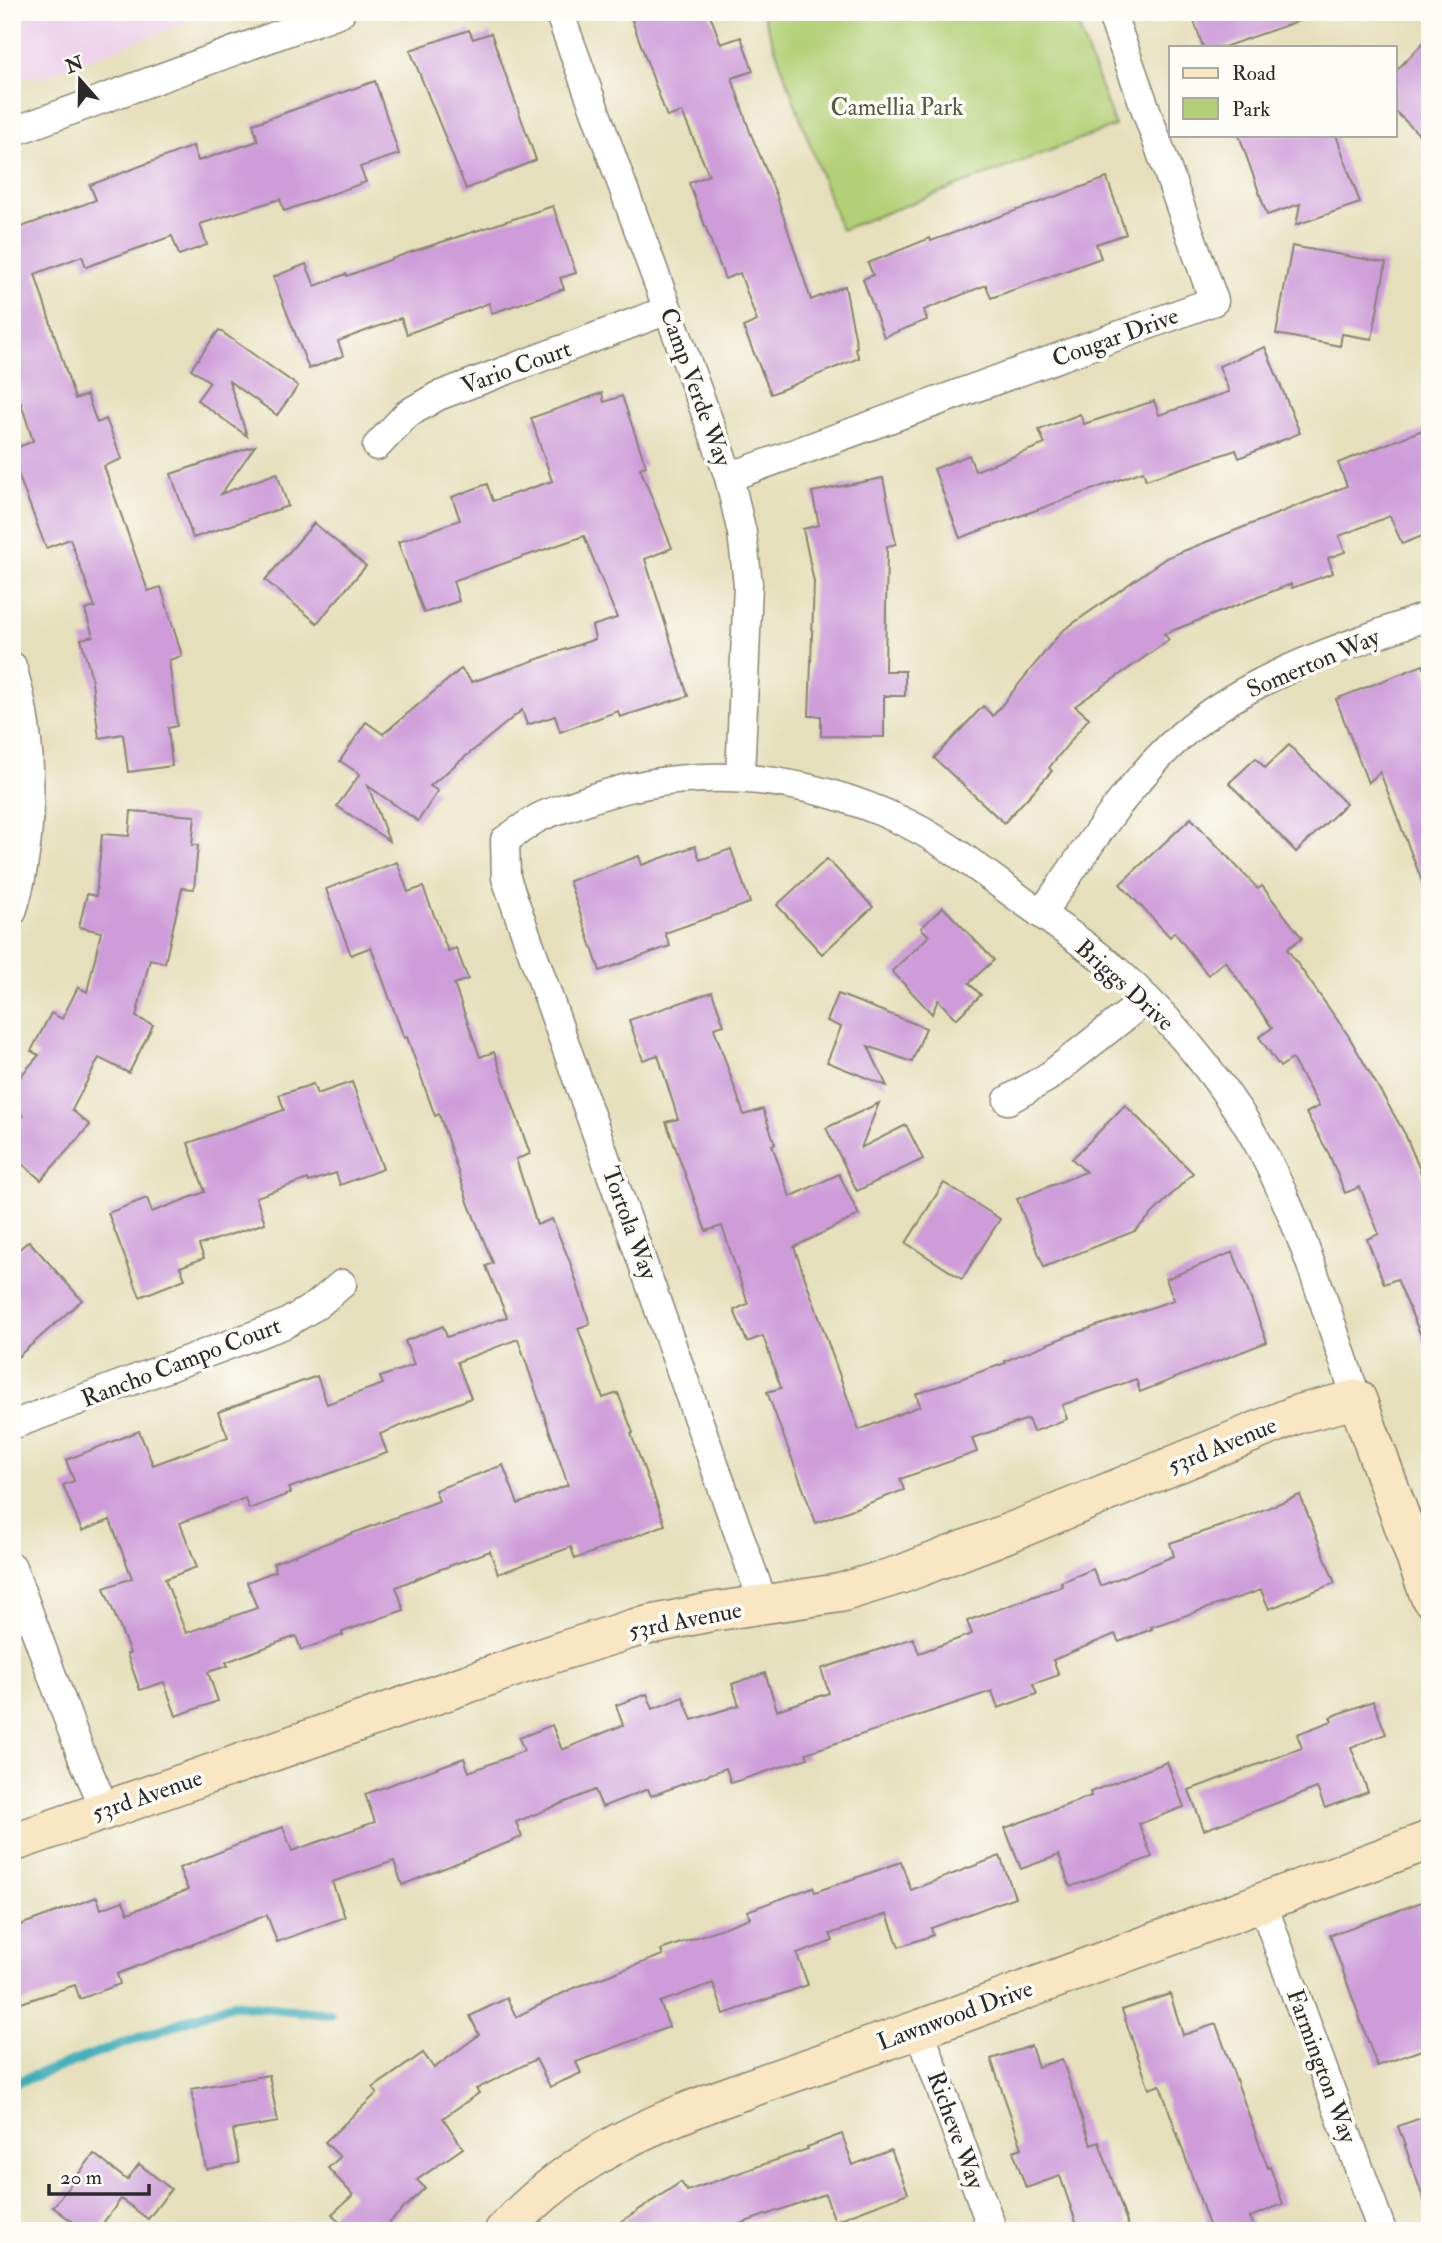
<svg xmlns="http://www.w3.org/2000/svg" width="1442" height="2243" font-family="'IM FELL Double Pica',serif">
	<rect width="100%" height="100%" fill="#fdfcf7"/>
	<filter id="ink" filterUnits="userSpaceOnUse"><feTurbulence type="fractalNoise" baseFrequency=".0143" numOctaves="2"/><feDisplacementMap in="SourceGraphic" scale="14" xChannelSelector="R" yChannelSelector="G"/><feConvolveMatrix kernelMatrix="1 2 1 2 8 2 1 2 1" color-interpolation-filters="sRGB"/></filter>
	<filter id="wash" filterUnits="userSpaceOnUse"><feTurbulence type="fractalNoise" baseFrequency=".00686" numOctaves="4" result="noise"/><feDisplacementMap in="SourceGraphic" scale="28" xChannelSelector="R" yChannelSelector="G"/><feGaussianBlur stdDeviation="1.57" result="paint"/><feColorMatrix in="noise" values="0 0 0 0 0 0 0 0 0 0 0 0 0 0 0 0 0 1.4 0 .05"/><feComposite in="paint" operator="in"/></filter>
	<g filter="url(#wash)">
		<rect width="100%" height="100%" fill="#e6dfbb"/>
		<path fill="#edd0e9" d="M 12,12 L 216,12 L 38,78 L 12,75 Z"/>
		<path fill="#b3d077" stroke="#6f7e51" stroke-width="2" d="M 762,12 L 1073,12 L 1115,126 L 841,230 Z"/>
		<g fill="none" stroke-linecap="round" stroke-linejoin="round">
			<path stroke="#3eaeba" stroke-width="10" d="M 12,2084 L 232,2004 L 330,2014"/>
		</g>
		<g id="blocks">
			<g fill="#cd9cd9" fill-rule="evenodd">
				<path d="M 629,12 L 709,12 L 721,44 L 741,37 L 753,71 L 732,78 L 750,132 L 776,194 L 811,300 L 845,286 L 857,347 L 855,348 L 859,358 L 771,394 L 743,327 L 757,321 L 740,273 L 725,279 L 689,183 L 709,175 L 682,112 L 667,117 Z"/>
				<path d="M 1191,12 L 1312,12 L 1313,16 L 1224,47 L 1203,47 Z"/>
				<path d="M 469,30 L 473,39 L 491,33 L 536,160 L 466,189 L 410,50 Z"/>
				<path d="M 1430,36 L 1430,145 L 1395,111 L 1395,72 Z"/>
				<path d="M 375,81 L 399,154 L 360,167 L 366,182 L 284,211 L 280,199 L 200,224 L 207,245 L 179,255 L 172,236 L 86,267 L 82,256 L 35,274 L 75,399 L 87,395 L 97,423 L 106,419 L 122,459 L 104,466 L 148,591 L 161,587 L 182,656 L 169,660 L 177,726 L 168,728 L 172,766 L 128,772 L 123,734 L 99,738 L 91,675 L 81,639 L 93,636 L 85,610 L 95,607 L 70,539 L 46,548 L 12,458 L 12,450 L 33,441 L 12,375 L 12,223 L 18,222 L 19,228 L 96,200 L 90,185 L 193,146 L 198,161 L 258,141 L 253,124 Z"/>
				<path d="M 1239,135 L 1336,135 L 1360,203 L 1296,225 L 1300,204 L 1267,215 Z"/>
				<path d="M 1107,178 L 1126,234 L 1096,244 L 1101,258 L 991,298 L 986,285 L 924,310 L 927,320 L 884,337 L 863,279 L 873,275 L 868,263 L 930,238 L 931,241 Z"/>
				<path d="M 553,206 L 576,273 L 560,278 L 564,289 L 492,313 L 489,303 L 407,334 L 401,318 L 338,341 L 343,356 L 309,369 L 273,277 L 306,264 L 315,286 L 346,274 L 347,276 L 405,254 Z"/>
				<path d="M 1292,246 L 1386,263 L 1372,339 L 1342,334 L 1340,346 L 1276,334 Z"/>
				<path d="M 219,330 L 298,386 L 277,415 L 229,381 L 247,436 L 197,400 L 210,382 L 191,369 Z"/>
				<path d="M 1265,347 L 1300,433 L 1239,458 L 1236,450 L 1146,480 L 1143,471 L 960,538 L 934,469 L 969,455 L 975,471 L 1045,444 L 1039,430 L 1080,414 L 1084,424 L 1154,401 L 1159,415 L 1229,392 L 1219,366 Z"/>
				<path d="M 602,393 L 604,402 L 622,396 L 646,466 L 640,468 L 672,548 L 645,559 L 688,696 L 620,717 L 618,711 L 560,732 L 555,716 L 527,725 L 522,710 L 430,786 L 438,791 L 418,821 L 368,786 L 389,841 L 337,806 L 360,774 L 340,761 L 366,722 L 383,734 L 461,669 L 472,682 L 595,639 L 592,626 L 617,618 L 584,536 L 453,581 L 459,601 L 424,613 L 398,542 L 460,520 L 452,497 L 487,484 L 493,501 L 552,481 L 531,418 Z"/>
				<path d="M 1430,427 L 1430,533 L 1402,544 L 1390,516 L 1339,536 L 1345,552 L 1328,558 L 1333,573 L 1292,588 L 1291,584 L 1164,634 L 1169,640 L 1075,706 L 1089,718 L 1049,768 L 1052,771 L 1004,823 L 934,758 L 983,706 L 993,716 L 1061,632 L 1166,558 L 1347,486 L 1338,463 Z"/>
				<path d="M 255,446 L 221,494 L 277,473 L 288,506 L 193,538 L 171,474 Z"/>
				<path d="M 883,478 L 896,544 L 887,546 L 885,671 L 905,671 L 905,696 L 884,696 L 884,737 L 821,736 L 821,716 L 809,716 L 814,582 L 803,529 L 819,525 L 812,492 Z"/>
				<path d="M 314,523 L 366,566 L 317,623 L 265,580 Z"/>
				<path d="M 1423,665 L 1430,682 L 1430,896 L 1428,897 L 1380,772 L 1368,783 L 1336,699 Z"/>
				<path d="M 1289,745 L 1346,804 L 1296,852 L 1229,783 L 1256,758 L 1265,768 Z"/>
				<path d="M 131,811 L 195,816 L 192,845 L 198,845 L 194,889 L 182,888 L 165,963 L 150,959 L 136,1017 L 153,1025 L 129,1073 L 99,1058 L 72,1110 L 90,1125 L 41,1180 L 12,1155 L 12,1129 L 23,1116 L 12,1106 L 12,1086 L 39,1055 L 31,1051 L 51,1013 L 62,1019 L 78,987 L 87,992 L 101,932 L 79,927 L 87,894 L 96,896 L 102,834 L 129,836 Z"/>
				<path d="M 1191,818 L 1258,889 L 1262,886 L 1302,938 L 1287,949 L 1348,1035 L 1405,1134 L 1430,1194 L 1430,1357 L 1397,1279 L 1384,1284 L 1367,1239 L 1379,1234 L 1360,1187 L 1345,1193 L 1329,1154 L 1306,1113 L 1319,1106 L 1292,1059 L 1280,1067 L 1259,1037 L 1272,1028 L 1225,961 L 1208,975 L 1174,932 L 1170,937 L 1120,884 Z"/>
				<path d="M 695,846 L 700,860 L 731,849 L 750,903 L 665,933 L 670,946 L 600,971 L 569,881 L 639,856 L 642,865 Z"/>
				<path d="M 827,859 L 873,907 L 822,954 L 777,905 Z"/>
				<path d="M 397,862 L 408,892 L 423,887 L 448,951 L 456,948 L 468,979 L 454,984 L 480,1057 L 494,1052 L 530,1154 L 516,1159 L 537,1225 L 552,1219 L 570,1262 L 590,1324 L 578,1328 L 603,1398 L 618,1393 L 633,1433 L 631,1434 L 665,1525 L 575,1559 L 571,1547 L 498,1574 L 490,1551 L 433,1572 L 396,1587 L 404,1610 L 342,1632 L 343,1635 L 301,1650 L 296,1636 L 226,1662 L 228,1666 L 208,1672 L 218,1701 L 176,1716 L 164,1682 L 140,1690 L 127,1654 L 130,1653 L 104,1588 L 132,1578 L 110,1520 L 82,1531 L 63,1485 L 74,1481 L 66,1460 L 139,1431 L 153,1465 L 228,1437 L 218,1412 L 317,1376 L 327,1404 L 383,1384 L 380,1377 L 414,1365 L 405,1341 L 443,1326 L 447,1337 L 507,1317 L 486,1266 L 493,1263 L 469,1205 L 439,1114 L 435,1116 L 407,1037 L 404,1038 L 371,947 L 351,955 L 326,889 ZM 518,1339 L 568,1485 L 518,1504 L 503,1465 L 435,1490 L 439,1501 L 273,1563 L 276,1571 L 247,1582 L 257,1608 L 186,1633 L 165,1579 L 197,1567 L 180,1523 L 245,1498 L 249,1509 L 291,1493 L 289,1488 L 387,1453 L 380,1434 L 471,1398 L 457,1362 Z"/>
				<path d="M 943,907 L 994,960 L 969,983 L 981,995 L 956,1019 L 938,1000 L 932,1014 L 892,971 L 929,936 L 921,928 Z"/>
				<path d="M 712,992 L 724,1025 L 714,1028 L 744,1115 L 763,1109 L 775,1144 L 772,1145 L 790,1197 L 839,1174 L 859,1215 L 794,1247 L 859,1430 L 920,1406 L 916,1394 L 1006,1363 L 1005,1361 L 1067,1336 L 1174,1300 L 1166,1279 L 1233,1252 L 1267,1342 L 1140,1392 L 1136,1379 L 1062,1405 L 1067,1419 L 1033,1432 L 1028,1419 L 972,1438 L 977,1452 L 900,1479 L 904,1490 L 816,1523 L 767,1392 L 781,1388 L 763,1336 L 747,1342 L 734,1310 L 748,1304 L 722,1226 L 706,1231 L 666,1122 L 678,1119 L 658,1055 L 643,1060 L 629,1020 Z"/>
				<path d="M 838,994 L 926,1028 L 912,1062 L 868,1046 L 887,1086 L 827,1062 L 841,1027 L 827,1021 Z"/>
				<path d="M 352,1082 L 383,1169 L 340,1185 L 336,1173 L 309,1182 L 308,1179 L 256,1197 L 265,1223 L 199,1245 L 204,1258 L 180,1267 L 185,1279 L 140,1297 L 108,1213 L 147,1198 L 152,1212 L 205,1192 L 188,1143 L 284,1110 L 279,1095 L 313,1084 L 317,1094 Z"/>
				<path d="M 879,1103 L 861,1148 L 906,1125 L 923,1159 L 857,1191 L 826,1128 Z"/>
				<path d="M 1125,1105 L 1193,1173 L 1135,1231 L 1044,1267 L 1017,1199 L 1086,1172 L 1072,1159 Z"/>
				<path d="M 944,1183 L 1000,1219 L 962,1279 L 906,1243 Z"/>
				<path d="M 29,1241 L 82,1300 L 12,1362 L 12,1255 Z"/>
				<path d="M 1300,1495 L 1335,1583 L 1269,1609 L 1261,1590 L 1151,1627 L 1152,1629 L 1119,1642 L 1115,1634 L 1053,1660 L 1059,1675 L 1033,1684 L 1037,1694 L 998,1708 L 992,1691 L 806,1753 L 808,1758 L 731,1783 L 726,1768 L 651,1796 L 648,1789 L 602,1807 L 595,1790 L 516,1822 L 522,1837 L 402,1885 L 394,1861 L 332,1882 L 345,1917 L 277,1942 L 267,1915 L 117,1974 L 120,1984 L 80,1999 L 75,1985 L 12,2006 L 12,1928 L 97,1897 L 101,1909 L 123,1901 L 128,1913 L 188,1890 L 179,1868 L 283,1827 L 292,1851 L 375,1822 L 365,1794 L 464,1758 L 469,1772 L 524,1751 L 519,1738 L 552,1725 L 562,1750 L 623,1725 L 616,1705 L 647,1694 L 653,1709 L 683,1697 L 692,1720 L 739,1705 L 732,1684 L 765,1673 L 777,1710 L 829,1693 L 821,1669 L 913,1638 L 919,1653 L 972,1634 L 967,1621 L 1062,1586 L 1061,1582 L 1093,1569 L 1100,1586 L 1174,1556 L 1170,1543 L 1230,1523 Z"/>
				<path d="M 1373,1701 L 1386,1734 L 1351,1747 L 1368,1792 L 1325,1808 L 1317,1788 L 1204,1830 L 1189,1790 L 1302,1748 L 1297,1734 L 1332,1721 L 1330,1717 Z"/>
				<path d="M 1167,1762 L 1184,1807 L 1139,1824 L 1152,1857 L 1070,1887 L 1059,1855 L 1021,1869 L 1005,1828 L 1091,1796 L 1090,1792 Z"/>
				<path d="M 1000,1856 L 1015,1897 L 931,1928 L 933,1935 L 899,1947 L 887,1914 L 830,1934 L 833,1941 L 797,1954 L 808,1985 L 724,2014 L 713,1983 L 660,2002 L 669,2027 L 576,2062 L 581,2073 L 550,2087 L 536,2059 L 476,2089 L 479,2093 L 443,2118 L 463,2148 L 417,2180 L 425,2188 L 380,2231 L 348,2231 L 332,2214 L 353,2195 L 328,2168 L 340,2157 L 325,2142 L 377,2093 L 373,2088 L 423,2053 L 434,2068 L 479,2035 L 470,2016 L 507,1998 L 516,2017 L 569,1990 L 663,1955 L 661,1950 L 750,1918 L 747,1911 L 813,1887 L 815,1892 L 901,1862 L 911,1890 Z"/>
				<path d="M 1430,1899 L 1430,2047 L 1377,2066 L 1330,1935 Z"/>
				<path d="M 1170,1994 L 1183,2035 L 1216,2024 L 1268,2168 L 1270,2167 L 1283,2204 L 1250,2217 L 1255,2231 L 1211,2231 L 1160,2085 L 1149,2089 L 1122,2010 Z"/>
				<path d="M 1031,2046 L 1038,2067 L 1062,2059 L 1091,2145 L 1099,2142 L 1130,2231 L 1079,2231 L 1060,2176 L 1026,2188 L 1013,2151 L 1022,2148 L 991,2059 Z"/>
				<path d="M 269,2075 L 278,2122 L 233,2130 L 239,2163 L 206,2169 L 191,2089 Z"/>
				<path d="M 1430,2115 L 1430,2205 L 1426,2206 L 1398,2126 Z"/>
				<path d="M 842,2134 L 853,2165 L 891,2150 L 908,2193 L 835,2221 L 825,2194 L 720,2231 L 607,2231 L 681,2182 L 687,2191 L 808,2149 L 807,2147 Z"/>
				<path d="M 94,2154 L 127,2180 L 139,2164 L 171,2189 L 148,2219 L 121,2199 L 97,2231 L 85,2231 L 53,2207 Z"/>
			</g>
		</g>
	</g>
	<g filter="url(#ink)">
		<use href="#blocks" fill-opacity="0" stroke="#888573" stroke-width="2"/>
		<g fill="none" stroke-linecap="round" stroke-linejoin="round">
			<g stroke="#888573" stroke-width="31">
				<g id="street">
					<path d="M 559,12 L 729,477 L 742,533 L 748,584 L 740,778"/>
					<path d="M 12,132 L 341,12"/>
					<path d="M 377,446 L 407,414 L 438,396 L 668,310"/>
					<path d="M 729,477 L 1214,301 L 1111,12"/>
					<path d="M 12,666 C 16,682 21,697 23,713 C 34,774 31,854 12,912"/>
					<path d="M 1041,914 C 1082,857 1120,794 1171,745 C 1241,677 1340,649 1430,615"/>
					<path d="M 1008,1100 L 1048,1077 L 1147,999"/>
					<path d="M 12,1425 L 285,1324 L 317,1305 L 342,1284"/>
					<path d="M 12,1567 L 81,1754 L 105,1809"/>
					<path d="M 764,1605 L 506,878 L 505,840 C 516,833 528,823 540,817 C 552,811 566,808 579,803 C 686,763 796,772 900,820 C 944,840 984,873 1023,901 C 1055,924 1089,946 1118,972 C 1166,1014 1206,1062 1241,1115 C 1296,1200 1323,1304 1357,1399"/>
					<path d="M 1262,1902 L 1382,2231"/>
					<path d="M 919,2029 L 993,2231"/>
				</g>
			</g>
			<g stroke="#888573" stroke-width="41">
				<g id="secondary">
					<path d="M 12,1843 L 561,1651 L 635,1628 L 711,1612 L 840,1593 L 902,1574 L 1026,1526 L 1298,1414 L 1357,1399 L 1430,1597"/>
					<path d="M 504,2231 C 576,2152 656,2122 753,2087 C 810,2067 867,2048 923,2028 C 1092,1965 1261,1902 1430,1840"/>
				</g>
			</g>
			<use href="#street" stroke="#fff" stroke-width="28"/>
			<use href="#secondary" stroke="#f9e7c3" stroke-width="38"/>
		</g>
	</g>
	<g text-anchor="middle" stroke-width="7" stroke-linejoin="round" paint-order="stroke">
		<g font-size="24" fill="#545d42" stroke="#fdfcf7">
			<text x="897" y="115">Camellia Park</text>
		</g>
		<g font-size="24" fill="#2b2b2b" stroke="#fdfcf7">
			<text transform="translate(1115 337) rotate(-20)" y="8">Cougar Drive</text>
			<text transform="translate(516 367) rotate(-20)" y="8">Vario Court</text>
			<text transform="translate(696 387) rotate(70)" y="8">Camp Verde Way</text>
			<text transform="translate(1313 663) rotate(-23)" y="8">Somerton Way</text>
			<text transform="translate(1125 985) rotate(42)" y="8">Briggs Drive</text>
			<text transform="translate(630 1223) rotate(70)" y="8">Tortola Way</text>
			<text transform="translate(181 1362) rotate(-21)" y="8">Rancho Campo Court</text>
			<text transform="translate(1222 1445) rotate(-22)" y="8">53rd Avenue</text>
			<text transform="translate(685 1620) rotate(-11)" y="8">53rd Avenue</text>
			<text transform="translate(147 1795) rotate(-19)" y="8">53rd Avenue</text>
			<text transform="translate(955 2015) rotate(-20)" y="8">Lawnwood Drive</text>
			<text transform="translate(1322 2066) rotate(70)" y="8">Farmington Way</text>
			<text transform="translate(956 2130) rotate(70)" y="8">Richeve Way</text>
		</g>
	</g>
	<rect width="1442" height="2243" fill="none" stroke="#fdfcf7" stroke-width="42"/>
	<rect x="1169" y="46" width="228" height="91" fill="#fdfcf7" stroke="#a9a8a5" stroke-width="2"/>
	<rect x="1183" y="68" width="35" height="10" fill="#f9e7c3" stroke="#a9a8a5" stroke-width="2"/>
	<text x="1232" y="80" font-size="21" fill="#2b2b2b">Road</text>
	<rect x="1183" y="98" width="35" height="21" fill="#b3d077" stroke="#a9a8a5" stroke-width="2"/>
	<text x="1232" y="116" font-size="21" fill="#2b2b2b">Park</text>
	<g transform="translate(80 80) rotate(340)" stroke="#fdfcf7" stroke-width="5" paint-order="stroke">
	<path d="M0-5L12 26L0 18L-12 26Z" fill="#2b2b2b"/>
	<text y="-10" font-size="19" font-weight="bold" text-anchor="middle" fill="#2b2b2b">N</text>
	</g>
	<path d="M49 2184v10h100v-10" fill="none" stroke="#2b2b2b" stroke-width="3.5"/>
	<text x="60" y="2184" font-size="21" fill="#2b2b2b" stroke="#fdfcf7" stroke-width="5" paint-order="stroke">20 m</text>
</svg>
